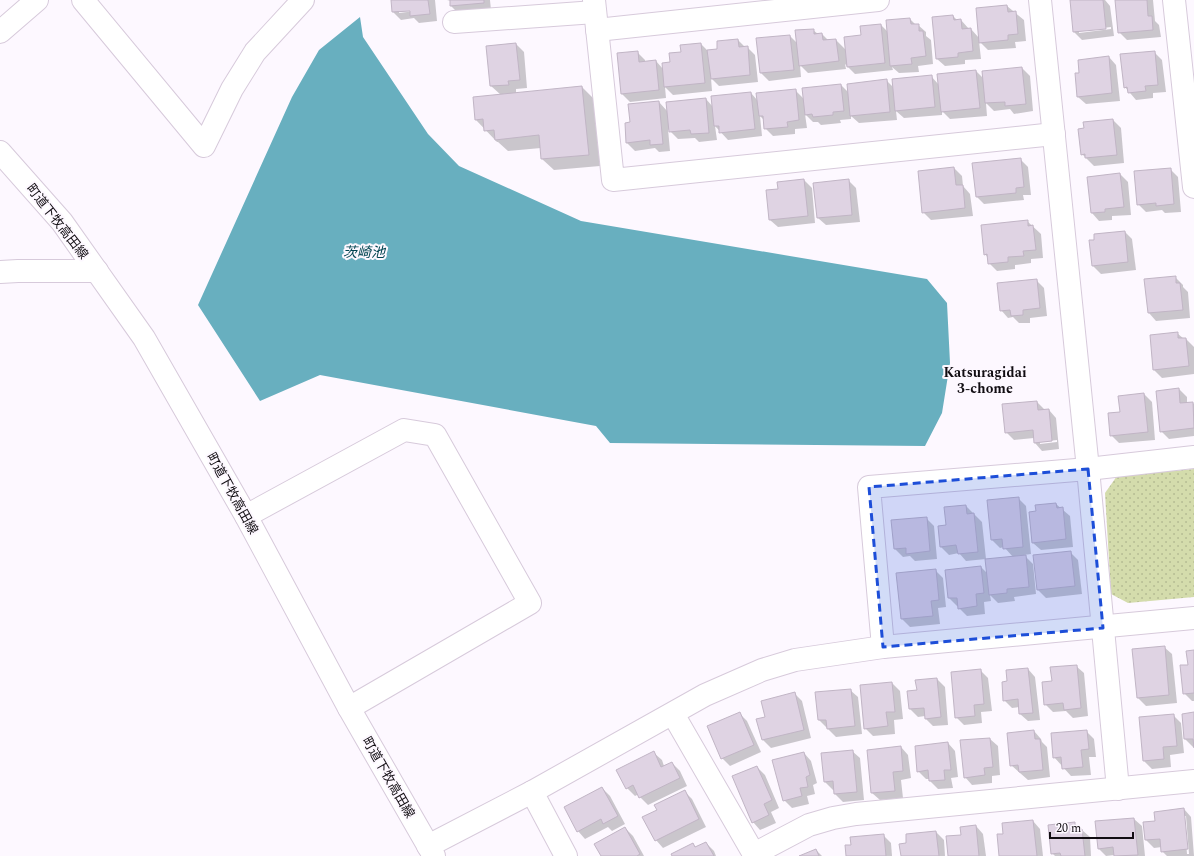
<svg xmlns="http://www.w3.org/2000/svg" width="1194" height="856" font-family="Spectral,'Noto Sans JP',serif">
	<defs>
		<pattern id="grass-dots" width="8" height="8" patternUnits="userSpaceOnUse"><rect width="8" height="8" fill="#d4dcac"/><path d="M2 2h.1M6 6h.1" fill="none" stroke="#b5bc93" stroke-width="1.8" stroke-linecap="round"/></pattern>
	</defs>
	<rect width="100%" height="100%" fill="#fdf8ff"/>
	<path fill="url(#grass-dots)" d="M 1194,469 L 1194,597 L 1128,603 L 1111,594 L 1105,493 L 1117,476 Z"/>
	<path fill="#68afbf" d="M 360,17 L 363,37 L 428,134 L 459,166 L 581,221 L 927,279 L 947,303 L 950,363 L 942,413 L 925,446 L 610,443 L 596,426 L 320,375 L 260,401 L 198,305 L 292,97 L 319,50 Z"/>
	<g fill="#0003" fill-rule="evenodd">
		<path d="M 392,0 L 435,0 L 437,21 L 419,23 L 414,18 L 401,20 L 393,12 ZM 399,11 L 415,11 L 399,13 Z"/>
		<path d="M 447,0 L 490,0 L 491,10 L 459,14 L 451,6 L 451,1 Z"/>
		<path d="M 1080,0 L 1105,0 L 1110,6 L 1114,36 L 1082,40 L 1074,32 ZM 1111,27 L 1111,29 L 1079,33 L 1079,31 Z"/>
		<path d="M 1116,0 L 1153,0 L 1155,21 L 1159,25 L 1161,37 L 1127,40 L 1119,32 Z"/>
		<path d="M 1007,6 L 1024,20 L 1026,41 L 1015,42 L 1016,48 L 988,50 L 979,41 L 981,59 L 965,60 L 965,64 L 945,66 L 937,59 L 953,16 L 957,20 L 961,20 L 969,29 L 971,29 L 979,38 Z"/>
		<path d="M 910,19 L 916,25 L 918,25 L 926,32 L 926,36 L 931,40 L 933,64 L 918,66 L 919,72 L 899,73 L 892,67 L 893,70 L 855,74 L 845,64 L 846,69 L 808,73 L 800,65 L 801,77 L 769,81 L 761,73 L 758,39 L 790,36 L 798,44 L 813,30 L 818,34 L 822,34 L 828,40 L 836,40 L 846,50 L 862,36 L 881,25 L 888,32 Z"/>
		<path d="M 738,40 L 745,47 L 747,47 L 755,55 L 758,82 L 719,86 L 711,78 L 712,91 L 673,95 L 665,87 L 666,98 L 630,102 L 622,94 L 637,52 L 645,60 L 645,62 L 656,61 L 663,69 L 672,63 L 682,53 L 701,44 L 708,51 L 719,50 Z"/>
		<path d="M 516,44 L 524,52 L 527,88 L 516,89 L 516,94 L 582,87 L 593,98 L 600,166 L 554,170 L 542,159 L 541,148 L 508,151 L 498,142 L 497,142 L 476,120 L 501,95 L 491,86 Z"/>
		<path d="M 1154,52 L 1162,60 L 1166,92 L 1153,93 L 1153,98 L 1136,100 L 1125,87 Z"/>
		<path d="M 1109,57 L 1116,65 L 1120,101 L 1086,104 L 1078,97 L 1080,74 Z"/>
		<path d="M 1022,68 L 1030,76 L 1033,111 L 1014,114 L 1010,109 L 994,111 L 986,103 L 987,116 L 950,119 L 942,111 L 942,115 L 904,118 L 896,111 L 897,120 L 859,123 L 851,116 L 851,119 L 840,120 L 841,123 L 821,125 L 818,122 L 813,122 L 805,114 L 807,128 L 795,129 L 795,134 L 773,136 L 765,128 L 765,121 L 760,116 L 762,136 L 728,140 L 715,126 L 717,140 L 699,142 L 695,138 L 678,139 L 668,129 L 670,151 L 659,152 L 655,148 L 635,151 L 627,143 L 631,123 L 659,102 L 668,112 L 706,99 L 713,107 L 751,93 L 758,101 L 795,90 L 804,99 L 841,85 L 849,93 L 886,80 L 894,88 L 931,76 L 939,85 L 976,71 L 984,79 Z"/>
		<path d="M 1113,120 L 1121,128 L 1124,163 L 1094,166 L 1082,154 Z"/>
		<path d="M 1020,159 L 1028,167 L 1031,195 L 1023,195 L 1024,200 L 984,204 L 976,196 Z"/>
		<path d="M 954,168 L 962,176 L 963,186 L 970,194 L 973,216 L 931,220 L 923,212 Z"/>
		<path d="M 1170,169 L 1178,177 L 1181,212 L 1165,213 L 1162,210 L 1146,212 L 1138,204 Z"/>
		<path d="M 1120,174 L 1128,182 L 1131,215 L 1112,216 L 1112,220 L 1099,221 L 1092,213 L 1088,177 Z"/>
		<path d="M 804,180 L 812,188 L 815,223 L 778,227 L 770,220 L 779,190 Z"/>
		<path d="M 848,180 L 856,188 L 860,222 L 826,225 L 818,218 Z"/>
		<path d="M 1027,221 L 1041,234 L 1043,258 L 1031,259 L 1031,263 L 1015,265 L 1015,269 L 997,271 L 989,263 L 988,258 L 985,254 Z"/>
		<path d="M 1125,232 L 1132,239 L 1136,270 L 1101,274 L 1093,266 Z"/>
		<path d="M 1175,277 L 1183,285 L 1183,287 L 1188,292 L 1190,318 L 1156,321 L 1149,313 Z"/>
		<path d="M 1036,280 L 1044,288 L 1047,316 L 1030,318 L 1030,323 L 1019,323 L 1013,317 L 1008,318 L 1001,310 Z"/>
		<path d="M 1177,333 L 1184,339 L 1186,339 L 1194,347 L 1194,374 L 1162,378 L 1154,370 Z"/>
		<path d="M 1179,389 L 1187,397 L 1187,403 L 1193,403 L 1194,404 L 1194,436 L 1169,439 L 1161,431 Z"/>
		<path d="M 1144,394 L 1152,402 L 1155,440 L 1119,443 L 1111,435 L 1121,413 Z"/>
		<path d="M 1037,402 L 1045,410 L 1049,410 L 1056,418 L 1059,449 L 1042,451 L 1035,443 L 1034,438 L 1014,440 L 1006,432 ZM 1057,440 L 1057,442 L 1040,444 L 1040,442 Z"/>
		<path d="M 1018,498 L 1026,506 L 1031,554 L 1024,555 L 1033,564 L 1036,594 L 1014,597 L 1015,601 L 998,603 L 990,595 L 991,601 L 984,602 L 985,614 L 967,616 L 959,608 L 959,606 L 957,606 L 949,598 L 946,571 L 981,567 L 988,574 L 1013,557 L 1004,547 L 1000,548 L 992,540 Z"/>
		<path d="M 1056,504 L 1070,516 L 1073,547 L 1041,550 L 1033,543 L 1037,512 Z"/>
		<path d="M 966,506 L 982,522 L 986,559 L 966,561 L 959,553 L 949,555 L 941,547 L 947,526 Z"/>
		<path d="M 926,518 L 934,526 L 937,559 L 915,561 L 910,556 L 903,557 L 895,549 L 892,521 Z"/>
		<path d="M 1070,552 L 1078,560 L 1082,594 L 1046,598 L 1038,590 Z"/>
		<path d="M 935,570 L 943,578 L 946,607 L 938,608 L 940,624 L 910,627 L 902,619 Z"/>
		<path d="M 1164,647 L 1172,654 L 1177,703 L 1146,706 L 1138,698 Z"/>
		<path d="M 1194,651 L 1194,701 L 1192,701 L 1184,693 L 1189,666 Z"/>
		<path d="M 1076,666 L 1084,673 L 1088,716 L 1073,718 L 1066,711 L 1053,712 L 1045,704 Z"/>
		<path d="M 1028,669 L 1035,677 L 1040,720 L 1028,721 L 1020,714 L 1019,707 L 1012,708 L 1004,700 L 1008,682 Z"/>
		<path d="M 980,670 L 988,678 L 992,711 L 981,712 L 982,723 L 964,725 L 956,717 Z"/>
		<path d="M 937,679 L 945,687 L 948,725 L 933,726 L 926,719 L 925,716 L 918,717 L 910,709 L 918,691 Z"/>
		<path d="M 892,683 L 900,691 L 903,719 L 894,720 L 895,734 L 873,736 L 865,728 Z"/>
		<path d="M 850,690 L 858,697 L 862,734 L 836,737 L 819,720 Z"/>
		<path d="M 794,693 L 802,701 L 811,738 L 771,748 L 763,740 L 758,719 L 766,718 Z"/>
		<path d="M 739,713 L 747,721 L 761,752 L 730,766 L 722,758 Z"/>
		<path d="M 1194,713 L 1194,747 L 1193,747 L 1185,739 Z"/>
		<path d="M 1173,715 L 1181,723 L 1184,753 L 1170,755 L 1171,767 L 1152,769 L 1144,761 Z"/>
		<path d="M 1034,731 L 1041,739 L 1042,742 L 1047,747 L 1050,777 L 1028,780 L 1011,765 Z"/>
		<path d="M 1086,731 L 1094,739 L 1096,757 L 1089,757 L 1091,775 L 1071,776 L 1054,757 Z"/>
		<path d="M 990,739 L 998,746 L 1000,775 L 992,776 L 992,783 L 972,785 L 965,777 L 961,741 Z"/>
		<path d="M 948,743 L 955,751 L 958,777 L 951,778 L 953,788 L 938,789 L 930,781 L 930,779 L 926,779 L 918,771 Z"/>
		<path d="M 901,747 L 908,755 L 911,778 L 901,780 L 903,798 L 880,800 L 872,793 Z"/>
		<path d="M 852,751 L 860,758 L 864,800 L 843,802 L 835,794 L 835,790 L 833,790 L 825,782 L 823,754 Z"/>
		<path d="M 654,753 L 662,760 L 664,766 L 672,763 L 680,771 L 687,786 L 648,805 L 640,797 L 639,794 L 635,796 L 627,788 Z"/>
		<path d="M 804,753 L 811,761 L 817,783 L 813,785 L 815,794 L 807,796 L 809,804 L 792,808 L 784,800 Z"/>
		<path d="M 757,767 L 765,775 L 779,808 L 771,812 L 776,823 L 760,830 L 753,822 Z"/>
		<path d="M 602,788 L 610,796 L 625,824 L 612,831 L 608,827 L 585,839 L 578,831 Z"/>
		<path d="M 684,791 L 692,799 L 706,827 L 663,848 L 656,840 L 658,811 Z"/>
		<path d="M 1184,809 L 1191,817 L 1194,856 L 1167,856 L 1162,851 L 1162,847 L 1154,848 L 1146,840 L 1156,822 ZM 1184,816 L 1186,816 L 1189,854 L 1187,854 Z"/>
		<path d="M 1134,819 L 1142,826 L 1145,856 L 1115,856 L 1115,855 L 1106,856 L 1098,848 Z"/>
		<path d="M 1033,821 L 1040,829 L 1043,856 L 1000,856 L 1005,835 Z"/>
		<path d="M 1074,823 L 1090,837 L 1091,856 L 1055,856 L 1052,853 Z"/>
		<path d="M 976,826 L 983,834 L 986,856 L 949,856 L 962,836 Z"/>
		<path d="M 625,828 L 633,836 L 644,856 L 602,856 Z"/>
		<path d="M 936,832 L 944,840 L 945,856 L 902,856 Z"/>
		<path d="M 883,835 L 891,843 L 892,856 L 847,856 L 852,846 Z"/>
		<path d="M 706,843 L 714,851 L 716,856 L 673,856 L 693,844 L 696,848 Z"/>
		<path d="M 816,850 L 822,856 L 802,856 Z"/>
	</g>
	<g fill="#dfd3e3" stroke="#c1b5c5">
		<path d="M 391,0 L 428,0 L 430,14 L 410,16 L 410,11 L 392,12 Z"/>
		<path d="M 450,0 L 484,0 L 484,3 L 450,6 Z"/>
		<path d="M 1070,0 L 1103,0 L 1106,29 L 1073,32 Z"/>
		<path d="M 1115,0 L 1147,0 L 1148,16 L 1152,16 L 1153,30 L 1118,33 Z"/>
		<path d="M 1007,5 L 1008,12 L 1016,11 L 1018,34 L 1008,35 L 1008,40 L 979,43 L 976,8 Z"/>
		<path d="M 953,15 L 954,20 L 961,19 L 962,29 L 971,28 L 973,51 L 958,53 L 958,57 L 936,59 L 932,17 Z"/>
		<path d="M 910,18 L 911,24 L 919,24 L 919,31 L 923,31 L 926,56 L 911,58 L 912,64 L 890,66 L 886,20 Z"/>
		<path d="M 881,24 L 885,63 L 847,67 L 844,37 L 861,35 L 860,26 Z"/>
		<path d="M 814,29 L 814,34 L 822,33 L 823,40 L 836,39 L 839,61 L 799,66 L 795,30 Z"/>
		<path d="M 790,35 L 794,70 L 760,73 L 756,38 Z"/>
		<path d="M 738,39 L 739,47 L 748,46 L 750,75 L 711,79 L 707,50 L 717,49 L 717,41 Z"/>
		<path d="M 516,43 L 520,80 L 508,81 L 509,85 L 490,86 L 486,46 Z"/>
		<path d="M 701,43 L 705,83 L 664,87 L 662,63 L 670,62 L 669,53 L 681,52 L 680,45 Z"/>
		<path d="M 638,51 L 639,62 L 656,60 L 659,90 L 621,94 L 617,53 Z"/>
		<path d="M 1155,51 L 1158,85 L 1145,86 L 1146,91 L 1128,93 L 1127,87 L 1124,88 L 1120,54 Z"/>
		<path d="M 1109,56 L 1112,93 L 1077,97 L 1075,73 L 1079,73 L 1078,60 Z"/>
		<path d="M 1022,67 L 1026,104 L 1005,106 L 1005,102 L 985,103 L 982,71 Z"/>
		<path d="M 976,70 L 980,108 L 941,112 L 937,74 Z"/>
		<path d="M 932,75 L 935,107 L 895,111 L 892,79 Z"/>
		<path d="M 887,79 L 890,112 L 850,116 L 847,84 Z"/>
		<path d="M 841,84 L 844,111 L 833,112 L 833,115 L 813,117 L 812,114 L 805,115 L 802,88 Z"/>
		<path d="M 582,86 L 589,155 L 541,159 L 539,135 L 495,140 L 494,130 L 484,131 L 483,119 L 475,120 L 473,97 Z"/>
		<path d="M 796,89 L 799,120 L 787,122 L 788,127 L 764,129 L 763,116 L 759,116 L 756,93 Z"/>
		<path d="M 751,92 L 755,129 L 719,133 L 719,126 L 714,126 L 711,96 Z"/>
		<path d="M 706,98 L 709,133 L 691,134 L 690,130 L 669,132 L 666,102 Z"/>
		<path d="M 659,101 L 663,144 L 650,145 L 650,140 L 626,143 L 625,123 L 630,122 L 628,104 Z"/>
		<path d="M 1113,119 L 1117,155 L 1085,158 L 1085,154 L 1081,155 L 1078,129 L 1084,128 L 1083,122 Z"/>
		<path d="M 1021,158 L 1024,187 L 1016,188 L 1016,193 L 976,197 L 972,163 Z"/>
		<path d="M 954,167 L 956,185 L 963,185 L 965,208 L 922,213 L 918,171 Z"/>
		<path d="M 1171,168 L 1174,204 L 1156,206 L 1156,203 L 1137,205 L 1134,171 Z"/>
		<path d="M 1120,173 L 1124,207 L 1105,209 L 1105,212 L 1091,213 L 1087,177 Z"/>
		<path d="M 804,179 L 808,216 L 769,220 L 766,190 L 778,189 L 777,182 Z"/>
		<path d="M 849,179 L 852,215 L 817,218 L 813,183 Z"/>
		<path d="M 1028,220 L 1028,226 L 1033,225 L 1036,250 L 1023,251 L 1024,256 L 1008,257 L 1008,262 L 988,264 L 987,254 L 984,255 L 981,225 Z"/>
		<path d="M 1125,231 L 1128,262 L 1092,266 L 1089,240 L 1094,240 L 1094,234 Z"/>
		<path d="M 1176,276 L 1176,283 L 1180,283 L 1183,310 L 1148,313 L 1144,279 Z"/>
		<path d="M 1037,279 L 1040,308 L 1023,310 L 1023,315 L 1011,316 L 1010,310 L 1000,311 L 997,283 Z"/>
		<path d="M 1178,332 L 1178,338 L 1186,338 L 1189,366 L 1153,370 L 1150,335 Z"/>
		<path d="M 1179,388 L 1180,403 L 1193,402 L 1194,428 L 1160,432 L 1156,391 Z"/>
		<path d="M 1144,393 L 1148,432 L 1110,436 L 1108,413 L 1120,412 L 1118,396 Z"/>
		<path d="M 1037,401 L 1038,410 L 1049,409 L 1052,441 L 1034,443 L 1033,430 L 1005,433 L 1002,404 Z"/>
		<path d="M 1019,497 L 1023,547 L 1003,549 L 1002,539 L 991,540 L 987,500 Z"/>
		<path d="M 1056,503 L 1057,508 L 1063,507 L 1066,539 L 1032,543 L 1029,512 L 1036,511 L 1035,505 Z"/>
		<path d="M 966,505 L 967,514 L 974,513 L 978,552 L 958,554 L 956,545 L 940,547 L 938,526 L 946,525 L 944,507 Z"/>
		<path d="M 927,517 L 930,551 L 906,554 L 906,548 L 894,549 L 891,520 Z"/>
		<path d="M 1071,551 L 1075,586 L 1037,590 L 1033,555 Z"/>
		<path d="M 1026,555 L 1029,587 L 1007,589 L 1007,593 L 989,595 L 985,559 Z"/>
		<path d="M 981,566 L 984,593 L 976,594 L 977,606 L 958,609 L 957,598 L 948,598 L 945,570 Z"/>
		<path d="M 936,569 L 939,600 L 931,601 L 933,616 L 901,619 L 896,573 Z"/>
		<path d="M 1165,646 L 1169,695 L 1137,698 L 1132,649 Z"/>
		<path d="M 1194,650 L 1194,693 L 1183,694 L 1180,665 L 1188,665 L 1186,651 Z"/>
		<path d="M 1077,665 L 1081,708 L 1064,710 L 1063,703 L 1044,705 L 1042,682 L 1052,681 L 1050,667 Z"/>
		<path d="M 1028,668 L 1033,713 L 1019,714 L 1018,699 L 1003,701 L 1002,682 L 1007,681 L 1006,670 Z"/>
		<path d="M 981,669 L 984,704 L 974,705 L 975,716 L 955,718 L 951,672 Z"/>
		<path d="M 937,678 L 941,717 L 925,719 L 924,708 L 909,709 L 907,691 L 917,690 L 915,680 Z"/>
		<path d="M 892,682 L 895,712 L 886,712 L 888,726 L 864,729 L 860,685 Z"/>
		<path d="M 851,689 L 855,726 L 827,729 L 826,720 L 818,720 L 815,692 Z"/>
		<path d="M 795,692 L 804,730 L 762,740 L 756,719 L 765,717 L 761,701 Z"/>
		<path d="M 740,712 L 754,745 L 721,759 L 707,726 Z"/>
		<path d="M 1194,712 L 1194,748 L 1193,739 L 1184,739 L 1182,714 Z"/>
		<path d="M 1174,714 L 1177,746 L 1163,747 L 1164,759 L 1143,761 L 1139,717 Z"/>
		<path d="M 1034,730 L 1035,739 L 1040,739 L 1043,770 L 1019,772 L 1018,765 L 1010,766 L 1007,733 Z"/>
		<path d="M 1087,730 L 1089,749 L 1081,750 L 1083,767 L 1062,769 L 1061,757 L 1053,758 L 1051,733 Z"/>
		<path d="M 990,738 L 993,767 L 984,768 L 985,775 L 964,778 L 960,740 Z"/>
		<path d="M 948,742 L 951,770 L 944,770 L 945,780 L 929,781 L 928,770 L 917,772 L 915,746 Z"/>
		<path d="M 901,746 L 903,771 L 893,772 L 895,791 L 871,793 L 867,750 Z"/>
		<path d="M 853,750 L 857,792 L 834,794 L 833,781 L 824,782 L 821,753 Z"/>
		<path d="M 654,751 L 661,767 L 672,762 L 680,778 L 639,798 L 633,785 L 626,789 L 616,770 Z"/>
		<path d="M 804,752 L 810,775 L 806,777 L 808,787 L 800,788 L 802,796 L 783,801 L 772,760 Z"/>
		<path d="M 757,766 L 772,800 L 764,804 L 769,815 L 752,823 L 732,776 Z"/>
		<path d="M 602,787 L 618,816 L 603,824 L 601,819 L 577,832 L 564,807 Z"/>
		<path d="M 685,790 L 699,819 L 655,841 L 642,817 L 657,810 L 654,805 Z"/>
		<path d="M 1184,808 L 1188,849 L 1161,852 L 1160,839 L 1145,840 L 1143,822 L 1155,821 L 1154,812 Z"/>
		<path d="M 1134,818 L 1138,855 L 1114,856 L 1113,847 L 1098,849 L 1095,821 Z"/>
		<path d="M 1033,820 L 1037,856 L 999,856 L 997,834 L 1003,834 L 1002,823 Z"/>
		<path d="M 1075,822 L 1075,829 L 1082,829 L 1085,856 L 1061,856 L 1060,853 L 1051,854 L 1048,825 Z"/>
		<path d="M 976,825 L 979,856 L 948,856 L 946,836 L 961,835 L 960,827 Z"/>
		<path d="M 625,827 L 640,854 L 637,856 L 601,856 L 594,844 Z"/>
		<path d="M 936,831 L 939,856 L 901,856 L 899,844 L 906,843 L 906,834 Z"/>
		<path d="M 884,834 L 886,856 L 846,856 L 845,845 L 851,845 L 850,837 Z"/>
		<path d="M 706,842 L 714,856 L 672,856 L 671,854 L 693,843 L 695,847 Z"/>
		<path d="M 816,849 L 819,856 L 799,856 Z"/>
	</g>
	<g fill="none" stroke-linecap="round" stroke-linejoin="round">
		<g stroke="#d7cadb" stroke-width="24">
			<g id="minor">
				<path d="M 83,0 L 204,146 L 232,89 L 255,52 L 303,0"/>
				<path d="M 594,0 L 613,180 L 1054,134"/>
				<path d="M 1040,0 L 1088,469 L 1118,789"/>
				<path d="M 1174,0 L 1194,187"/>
				<path d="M 454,22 L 595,12"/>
				<path d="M 597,30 L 878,0"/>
				<path d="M 0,32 L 37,0"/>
				<path d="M 0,272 L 18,271 L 97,271"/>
				<path d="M 246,516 L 404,430 L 435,435 L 530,603 L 349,708"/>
				<path d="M 883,647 L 869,487 L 1088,469 L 1194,457"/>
				<path d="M 673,714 L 755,856"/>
				<path d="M 532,792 L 566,856"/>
				<path d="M 428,846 L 532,792 L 705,695 L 762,670 L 795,660 L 883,647 L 1194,618"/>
				<path d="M 754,854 L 809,825 L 833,818 L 856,814 L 1194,781"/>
			</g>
		</g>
		<g stroke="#d7cadb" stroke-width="24">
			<path id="tertiary" d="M 0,152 L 62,222 L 144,338 L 246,516 L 349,708 L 434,856"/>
		</g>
		<use href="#minor" stroke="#fff" stroke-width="22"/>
		<use href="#tertiary" stroke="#fff" stroke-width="22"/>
	</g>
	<path fill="#1d4ed8" fill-opacity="0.2" stroke="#1d4ed8" stroke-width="3" stroke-dasharray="8 5" stroke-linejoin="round" d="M 1088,469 L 1103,628 L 883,647 L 869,487 Z"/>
	<g text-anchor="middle" stroke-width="4" stroke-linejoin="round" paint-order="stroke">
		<g font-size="13" fill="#110d12" stroke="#fdf8ff">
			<text transform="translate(58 221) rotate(52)" y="5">町道下牧高田線</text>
			<text transform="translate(233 493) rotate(61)" y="5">町道下牧高田線</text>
			<text transform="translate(389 777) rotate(60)" y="5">町道下牧高田線</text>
		</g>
		<g font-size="14" font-style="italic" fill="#004450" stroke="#fdf8ff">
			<text x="364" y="257">茨崎池</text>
		</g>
		<g font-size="14" font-weight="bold" fill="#110d12" stroke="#fdf8ff">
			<text x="985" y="377">Katsuragidai<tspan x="985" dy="16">3-chome</tspan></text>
		</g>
	</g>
	<path d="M1050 832v6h83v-6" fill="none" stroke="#110d12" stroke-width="2"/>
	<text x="1056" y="832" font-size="12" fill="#110d12" stroke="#fdf8ff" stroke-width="3" paint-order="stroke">20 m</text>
</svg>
